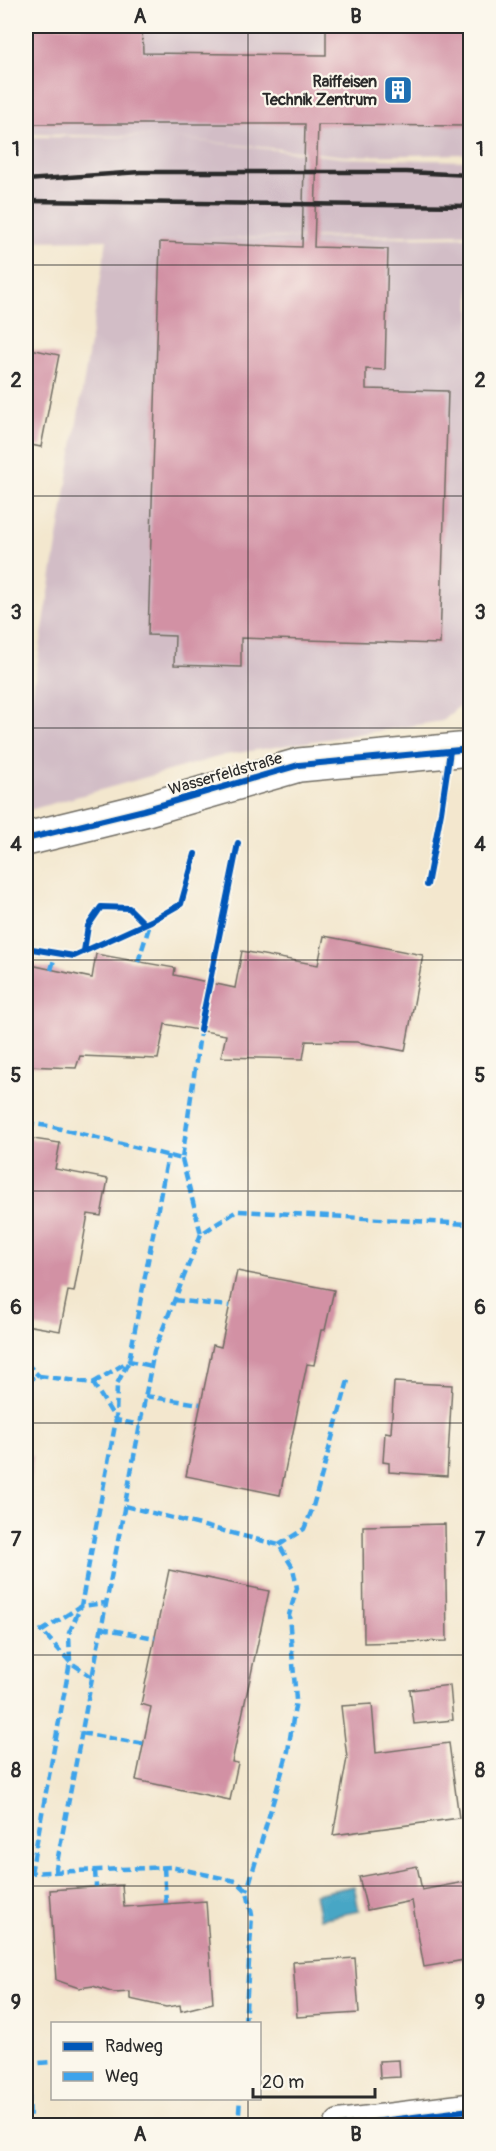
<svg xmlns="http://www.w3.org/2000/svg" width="496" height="2151" font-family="Pangolin,sans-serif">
	<rect width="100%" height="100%" fill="#fbf7ec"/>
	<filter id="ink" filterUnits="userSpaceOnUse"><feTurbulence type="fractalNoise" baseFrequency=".0167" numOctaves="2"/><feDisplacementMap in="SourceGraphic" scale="12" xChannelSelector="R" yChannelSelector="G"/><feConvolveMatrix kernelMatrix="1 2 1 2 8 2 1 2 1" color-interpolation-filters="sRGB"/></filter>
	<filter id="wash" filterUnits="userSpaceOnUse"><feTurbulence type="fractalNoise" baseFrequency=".008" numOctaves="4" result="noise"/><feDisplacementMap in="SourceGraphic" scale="24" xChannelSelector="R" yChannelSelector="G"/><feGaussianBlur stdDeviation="1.35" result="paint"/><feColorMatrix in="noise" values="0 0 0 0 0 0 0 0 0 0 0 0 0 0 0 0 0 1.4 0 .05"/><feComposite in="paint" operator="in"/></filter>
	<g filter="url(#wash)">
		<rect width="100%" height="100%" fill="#f3e7ce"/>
		<path fill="#d2bdc6" d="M 26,26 L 470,26 L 470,154 L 345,156 L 165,137 L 343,158 L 470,161 L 470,234 L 174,239 L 470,237 L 470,697 L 442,721 L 225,755 L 26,811 L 26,732 L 107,240 L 26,241 L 26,137 L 163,137 L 26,134 Z"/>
		<path fill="#46a6c5" stroke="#386878" stroke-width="1.5" d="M 354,1886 L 359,1911 L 320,1919 L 315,1894 Z"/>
		<g id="blocks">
			<g fill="#d291a4">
				<path d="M 26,26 L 142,26 L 143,53 L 326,55 L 326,26 L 470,26 L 470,126 L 318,125 L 314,247 L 388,249 L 385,370 L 366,369 L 366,389 L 448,391 L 440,644 L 241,638 L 241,667 L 174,665 L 175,636 L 148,635 L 160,242 L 302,247 L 305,124 L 26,124 Z"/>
				<path d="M 26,348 L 59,355 L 41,447 L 26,444 Z"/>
				<path d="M 324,936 L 423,955 L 405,1051 L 357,1042 L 306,1041 L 303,1059 L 221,1057 L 226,1035 L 165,1024 L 158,1059 L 80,1056 L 76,1068 L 26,1066 L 26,964 L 92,978 L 96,954 L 175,968 L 174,975 L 235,988 L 242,951 L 318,965 Z"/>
				<path d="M 27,1138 L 60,1143 L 55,1169 L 108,1179 L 101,1216 L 88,1214 L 74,1292 L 68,1291 L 60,1331 L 26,1325 Z"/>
				<path d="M 237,1271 L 334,1290 L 325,1330 L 321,1330 L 314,1365 L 307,1364 L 280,1495 L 186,1476 L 213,1345 L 221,1347 Z"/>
				<path d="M 394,1382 L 452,1385 L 447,1476 L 389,1472 L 389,1463 L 383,1462 L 385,1432 L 391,1433 Z"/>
				<path d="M 26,1454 L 33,1456 L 27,1496 L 26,1496 Z"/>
				<path d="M 445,1524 L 447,1641 L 364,1643 L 363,1526 Z"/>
				<path d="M 169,1570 L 269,1591 L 232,1762 L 238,1763 L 230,1800 L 136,1780 L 151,1707 L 141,1704 Z"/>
				<path d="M 450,1685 L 453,1720 L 414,1724 L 410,1690 Z"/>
				<path d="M 372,1704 L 376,1753 L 449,1743 L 459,1818 L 333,1835 L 347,1758 L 341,1706 Z"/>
				<path d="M 417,1866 L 422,1890 L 470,1881 L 470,1959 L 424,1967 L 412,1901 L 367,1910 L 359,1877 Z"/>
				<path d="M 122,1885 L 124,1907 L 206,1901 L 213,2003 L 181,2011 L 180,2005 L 166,2007 L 130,1999 L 130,1992 L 114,1993 L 93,1986 L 79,1988 L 56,1980 L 50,1890 Z"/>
				<path d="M 355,1958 L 359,2013 L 297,2017 L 293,1962 Z"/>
				<path d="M 399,2060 L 400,2077 L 380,2078 L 379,2061 Z"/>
			</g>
		</g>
	</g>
	<g filter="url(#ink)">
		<use href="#blocks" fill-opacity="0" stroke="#716d64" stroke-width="1.5"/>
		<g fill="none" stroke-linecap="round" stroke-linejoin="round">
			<g stroke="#716d64" stroke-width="36">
				<g id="minor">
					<path d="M 26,839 L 144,810 L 299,765 L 470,749"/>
					<path d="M 341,2126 L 470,2110"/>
				</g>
			</g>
			<use href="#minor" stroke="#fff" stroke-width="33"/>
			<g stroke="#2b2b2b" stroke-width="4.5">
				<path d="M 26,180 L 140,172 L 406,172 L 470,175"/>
				<path d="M 26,201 L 470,206"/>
			</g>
			<g stroke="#3ea3eb" stroke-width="4.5" stroke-dasharray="9 4.5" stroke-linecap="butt">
				<path d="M 138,962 L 151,921"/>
				<path d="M 51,970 L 56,953"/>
				<path d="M 26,1123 L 49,1126 L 182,1159 L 201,1027"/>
				<path d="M 182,1159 L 201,1234"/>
				<path d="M 174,1300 L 229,1306"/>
				<path d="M 26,1363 L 39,1376"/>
				<path d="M 26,1381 L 39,1376 L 93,1383 L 116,1420 L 140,1425"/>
				<path d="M 93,1383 L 129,1361 L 152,1366"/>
				<path d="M 145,1396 L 200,1404"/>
				<path d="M 125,1506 L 279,1545 L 293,1568 L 297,1588 L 289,1615 L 296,1700 L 288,1751 L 247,1891"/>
				<path d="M 279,1545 L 304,1529 L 312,1510 L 349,1377"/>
				<path d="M 26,1627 L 42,1631"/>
				<path d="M 101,1628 L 155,1638"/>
				<path d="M 92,1677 L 70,1662 L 42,1631 L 81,1606 L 106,1603"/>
				<path d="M 81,1733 L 144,1744"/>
				<path d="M 164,1867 L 166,1904"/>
				<path d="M 95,1870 L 96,1887"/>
				<path d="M 26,1873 L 171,1867 L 236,1881 L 247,1891 L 252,1915 L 245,2024"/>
				<path d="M 31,1873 L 70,1662 L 69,1633 L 81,1606 L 116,1420 L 117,1384 L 129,1361 L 168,1155"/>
				<path d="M 55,1873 L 154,1351 L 201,1234 L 237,1211 L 470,1224"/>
				<path d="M 26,1999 L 30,2126"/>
				<path d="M 26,2064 L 52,2062"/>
				<path d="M 238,2126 L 240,2098"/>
			</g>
			<g stroke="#fbf7ec" stroke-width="10">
				<g id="cycleway">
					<path d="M 26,839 L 144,810 L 299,765 L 470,749"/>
					<path d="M 427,885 L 441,812 L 450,751"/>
					<path d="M 26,948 L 74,956 L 151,921 L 181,904 L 195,854"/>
					<path d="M 84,951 L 88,926 L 101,907 L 129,908 L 144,923"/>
					<path d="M 200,1030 L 238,843"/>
					<path d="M 341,2126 L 470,2110"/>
				</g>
			</g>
			<use href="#cycleway" stroke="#0057b8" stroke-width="6"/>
		</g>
	</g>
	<path fill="none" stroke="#2b2b2b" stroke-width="1.5" stroke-opacity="0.55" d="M 248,26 L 248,2024M 26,265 L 470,265M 26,496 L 470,496M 26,728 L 470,728M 26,960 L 470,960M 26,1191 L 470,1191M 26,1423 L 470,1423M 26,1655 L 470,1655M 26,1886 L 470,1886M 248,2098 L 248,2126"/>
	<defs>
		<g id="building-square" transform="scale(1.5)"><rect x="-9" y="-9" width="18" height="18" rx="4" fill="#1f6fb2" stroke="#fbf7ec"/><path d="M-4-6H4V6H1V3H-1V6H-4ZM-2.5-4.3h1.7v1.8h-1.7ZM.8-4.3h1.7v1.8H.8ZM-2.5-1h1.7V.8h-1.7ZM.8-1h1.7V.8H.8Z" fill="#fff"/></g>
	</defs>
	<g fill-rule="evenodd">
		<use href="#building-square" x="398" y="90"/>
	</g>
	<g text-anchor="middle" stroke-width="4.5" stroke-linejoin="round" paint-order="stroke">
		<g font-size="16" font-weight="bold" fill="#2b2b2b" stroke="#fbf7ec" text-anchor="end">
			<text x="377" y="87">Raiffeisen<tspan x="377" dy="18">Technik Zentrum</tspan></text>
		</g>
		<g font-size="16" fill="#2b2b2b" stroke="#fbf7ec">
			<text transform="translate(225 773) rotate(-16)" y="6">Wasserfeldstraße</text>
		</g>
	</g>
	<rect width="496" height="2151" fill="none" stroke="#fbf7ec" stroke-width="66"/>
	<rect x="51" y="2022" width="210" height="78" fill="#fbf7ec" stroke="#a8a59f" stroke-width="1.5"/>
	<rect x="63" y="2042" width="30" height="9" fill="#0057b8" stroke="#a8a59f" stroke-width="1.5"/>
	<text x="105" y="2052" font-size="18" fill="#2b2b2b">Radweg</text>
	<rect x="63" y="2072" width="30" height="9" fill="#3ea3eb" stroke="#a8a59f" stroke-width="1.5"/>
	<text x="105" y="2082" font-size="18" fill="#2b2b2b">Weg</text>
	<path d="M253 2088v9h122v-9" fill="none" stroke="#2b2b2b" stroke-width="3"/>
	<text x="262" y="2088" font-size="18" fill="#2b2b2b" stroke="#fbf7ec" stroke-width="4.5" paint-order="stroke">20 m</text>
	<rect x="33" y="33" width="430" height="2085" fill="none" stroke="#2b2b2b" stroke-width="2"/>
	<g font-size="20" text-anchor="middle" font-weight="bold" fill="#2b2b2b">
		<text x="140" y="23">A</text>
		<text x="356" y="23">B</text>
		<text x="16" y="156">1</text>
		<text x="480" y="156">1</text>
		<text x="16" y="387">2</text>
		<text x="480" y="387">2</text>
		<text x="16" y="619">3</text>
		<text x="480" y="619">3</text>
		<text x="16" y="851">4</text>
		<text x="480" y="851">4</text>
		<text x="16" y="1082">5</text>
		<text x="480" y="1082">5</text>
		<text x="16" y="1314">6</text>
		<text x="480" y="1314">6</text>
		<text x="16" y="1546">7</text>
		<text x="480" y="1546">7</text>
		<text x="16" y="1777">8</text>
		<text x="480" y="1777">8</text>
		<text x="16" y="2009">9</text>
		<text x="480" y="2009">9</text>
		<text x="140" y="2141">A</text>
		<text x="356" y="2141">B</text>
	</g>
</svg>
